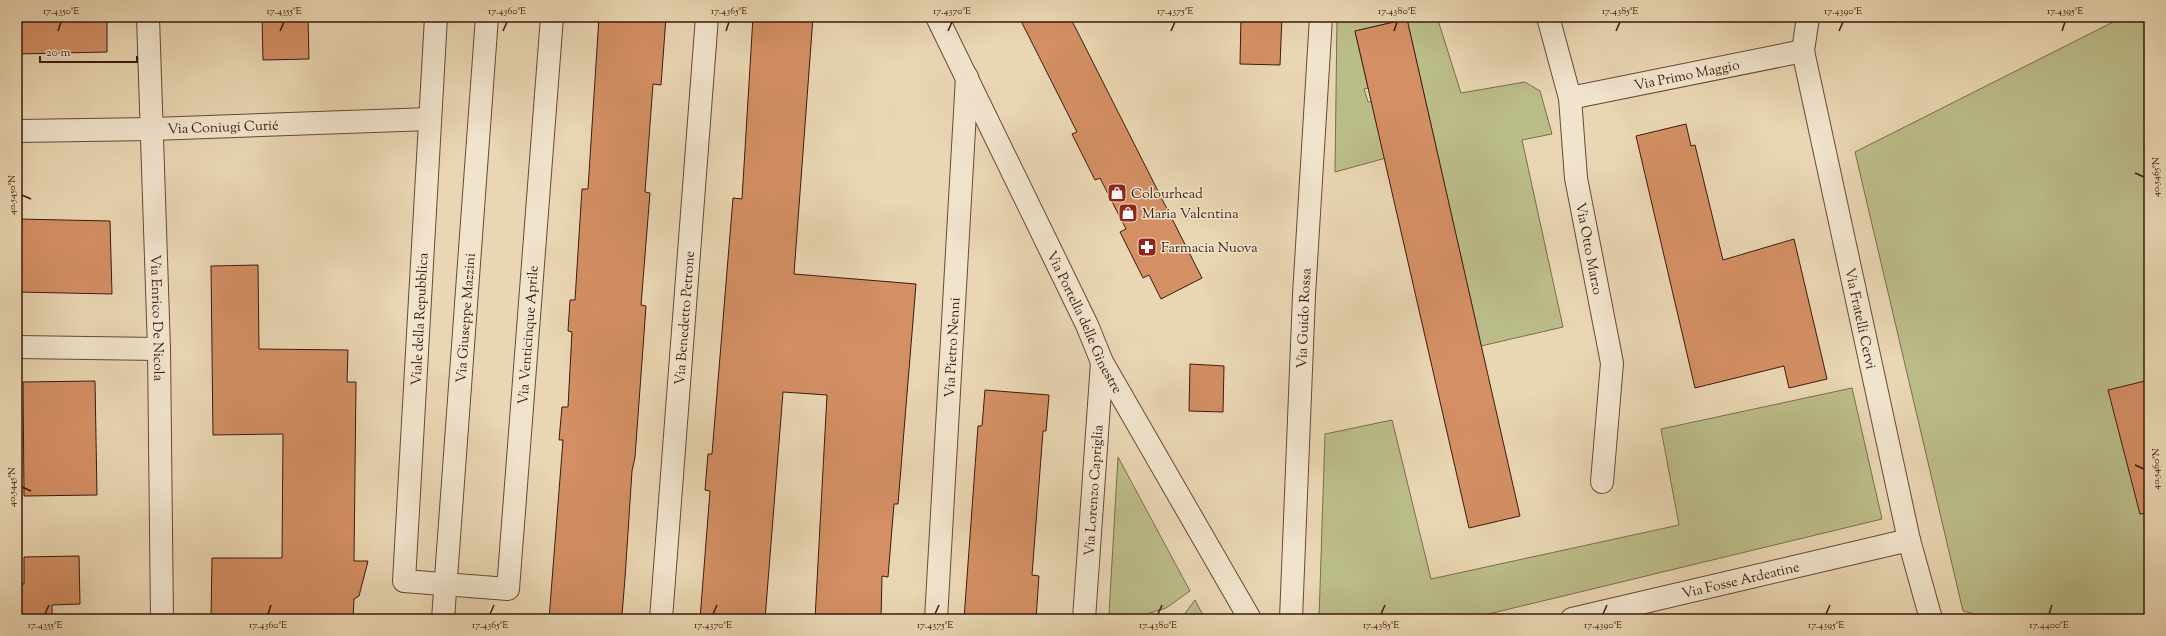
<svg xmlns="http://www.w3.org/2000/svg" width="2166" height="636" font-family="'Sorts Mill Goudy',serif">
	<rect width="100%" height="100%" fill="#e9d6b2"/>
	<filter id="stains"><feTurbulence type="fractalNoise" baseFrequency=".005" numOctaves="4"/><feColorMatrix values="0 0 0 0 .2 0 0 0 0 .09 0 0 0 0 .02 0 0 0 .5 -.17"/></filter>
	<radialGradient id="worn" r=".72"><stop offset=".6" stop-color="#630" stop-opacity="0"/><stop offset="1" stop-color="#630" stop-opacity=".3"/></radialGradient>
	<g fill="#bbbd89" stroke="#7c6c4c">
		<path d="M 1337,17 L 1437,17 L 1461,93 L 1525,82 L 1540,91 L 1552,134 L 1522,140 L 1563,327 L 1481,346 L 1407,19 L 1355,31 L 1368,88 L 1364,89 L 1368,102 L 1373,101 L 1386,158 L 1335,172 Z"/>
		<path d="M 2123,17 L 2149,17 L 2149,619 L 1993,619 L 1963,611 L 1855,152 Z"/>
		<path d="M 1852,388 L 1882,519 L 1468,619 L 1319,619 L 1325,434 L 1392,420 L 1431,579 L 1679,525 L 1661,429 Z"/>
		<path d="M 1118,457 L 1190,591 L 1166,608 L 1137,617 L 1109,614 Z"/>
		<path d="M 1195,600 L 1205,619 L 1181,619 Z"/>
	</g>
	<g fill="#d48f64" stroke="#3c1a0e">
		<path d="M 17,17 L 107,17 L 107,52 L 17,54 Z"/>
		<path d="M 262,17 L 308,17 L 309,59 L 263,60 Z"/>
		<path d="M 599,17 L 666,17 L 661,85 L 653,84 L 645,192 L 650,193 L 641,305 L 646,306 L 635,457 L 632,471 L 625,578 L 622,615 L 620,614 L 619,619 L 549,619 L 563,440 L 559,440 L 562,407 L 568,407 L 572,332 L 568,331 L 570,300 L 575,300 L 582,189 L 588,189 Z"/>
		<path d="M 753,17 L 813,17 L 794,274 L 916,284 L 898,504 L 894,504 L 888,577 L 882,576 L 881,619 L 815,619 L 827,395 L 783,392 L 765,619 L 700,619 L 710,491 L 705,490 L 708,454 L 712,454 L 733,198 L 742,199 Z"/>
		<path d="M 1019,17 L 1070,17 L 1202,278 L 1161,299 L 1149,275 L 1143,278 L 1120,232 L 1126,229 L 1100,178 L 1095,180 L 1072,134 L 1077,132 Z"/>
		<path d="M 1241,17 L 1282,17 L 1280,65 L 1240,64 Z"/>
		<path d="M 1407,19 L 1520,516 L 1469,528 L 1355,31 Z"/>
		<path d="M 1686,124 L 1691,146 L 1695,145 L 1723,260 L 1794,239 L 1827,379 L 1789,388 L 1784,366 L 1695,388 L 1636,136 Z"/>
		<path d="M 17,219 L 110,221 L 112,294 L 17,292 Z"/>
		<path d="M 258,265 L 259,349 L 348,350 L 347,382 L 356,382 L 354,561 L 368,561 L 359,596 L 354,599 L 353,619 L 211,619 L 212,558 L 282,558 L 283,434 L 213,435 L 211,266 Z"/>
		<path d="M 1190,364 L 1224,366 L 1223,412 L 1189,411 Z"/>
		<path d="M 2149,380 L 2149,513 L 2140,514 L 2108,390 Z"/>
		<path d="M 95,381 L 97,495 L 24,496 L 23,382 Z"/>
		<path d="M 985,390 L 1049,395 L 1046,431 L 1043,431 L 1032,575 L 1039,576 L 1036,619 L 964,619 L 978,426 L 982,426 Z"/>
		<path d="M 79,556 L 80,604 L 52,605 L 52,619 L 17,619 L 17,584 L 24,584 L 24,557 Z"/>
	</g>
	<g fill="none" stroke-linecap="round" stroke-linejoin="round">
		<g stroke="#674937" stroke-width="24">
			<g id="minor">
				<path id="s1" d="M 148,17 L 159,349 L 162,619"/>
				<path id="s2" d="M 436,17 L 404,581 L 508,589 L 552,17"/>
				<path id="s3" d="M 937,17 L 1087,325 L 1102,362 L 1250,619"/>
				<path id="s4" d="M 1548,17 L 1570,98 L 1576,178 L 1612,363 L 1602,482"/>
				<path id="s5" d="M 1808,17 L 1803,51 L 1909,540 L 1931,619"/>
				<path id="s6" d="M 1570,98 L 1803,51"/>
				<path id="s7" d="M 17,131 L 153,129 L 430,119"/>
				<path d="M 17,347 L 159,349"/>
				<path id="s8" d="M 443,619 L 487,17"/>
				<path id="s9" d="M 661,619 L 707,17"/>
				<path id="s10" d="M 936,619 L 967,77"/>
				<path id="s11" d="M 1084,619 L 1102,362"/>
				<path id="s12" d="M 1291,619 L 1304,295 L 1321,17"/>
				<path id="s13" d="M 1572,619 L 1909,540"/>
			</g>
		</g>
		<use href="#minor" stroke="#f1e4cd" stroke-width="22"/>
	</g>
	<path fill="none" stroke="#3c1a0e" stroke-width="1.5" d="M 58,31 L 61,22M 280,31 L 284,22M 503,31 L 507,22M 726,31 L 729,22M 948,31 L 952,22M 1171,31 L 1175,22M 1394,31 L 1397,22M 1616,31 L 1620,22M 1839,31 L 1843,22M 2062,31 L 2065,22M 2135,173 L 2144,177M 22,195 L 31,199M 2135,465 L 2144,469M 22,487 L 31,491M 45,614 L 49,605M 268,614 L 271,605M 490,614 L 494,605M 713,614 L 717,605M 935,614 L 939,605M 1158,614 L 1162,605M 1381,614 L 1385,605M 1603,614 L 1607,605M 1826,614 L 1830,605M 2049,614 L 2052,605"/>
	<defs>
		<g id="shop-square" transform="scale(1)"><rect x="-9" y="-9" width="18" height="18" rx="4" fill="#8f2418" stroke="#f1e4cd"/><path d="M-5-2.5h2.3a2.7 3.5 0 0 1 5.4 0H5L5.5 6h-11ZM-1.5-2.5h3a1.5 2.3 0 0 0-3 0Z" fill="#fff"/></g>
		<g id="pharmacy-square" transform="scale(1)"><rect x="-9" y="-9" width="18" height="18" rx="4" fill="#8f2418" stroke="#f1e4cd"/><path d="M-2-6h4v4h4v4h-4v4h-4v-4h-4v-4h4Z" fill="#fff"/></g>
	</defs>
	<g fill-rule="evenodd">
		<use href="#shop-square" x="1117" y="193"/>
		<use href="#shop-square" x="1128" y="213"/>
		<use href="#pharmacy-square" x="1147" y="247"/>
	</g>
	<g text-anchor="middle" stroke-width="3" stroke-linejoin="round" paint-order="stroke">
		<g font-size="14" fill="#3c1a0e" stroke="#f1e4cd">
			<text dy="5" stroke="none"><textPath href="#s6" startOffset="119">Via Primo Maggio</textPath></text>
			<text dy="5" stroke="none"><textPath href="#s7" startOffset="206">Via Coniugi Curié</textPath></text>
			<text dy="5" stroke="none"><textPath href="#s4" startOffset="236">Via Otto Marzo</textPath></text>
			<text dy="5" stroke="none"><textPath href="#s1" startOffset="301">Via Enrico De Nicola</textPath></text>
			<text dy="5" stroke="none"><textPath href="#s8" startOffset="302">Via Giuseppe Mazzini</textPath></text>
			<text dy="5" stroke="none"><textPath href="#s9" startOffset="302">Via Benedetto Petrone</textPath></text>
			<text dy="5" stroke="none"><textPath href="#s12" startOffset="301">Via Guido Rossa</textPath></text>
			<text transform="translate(419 319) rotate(-87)" y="5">Viale della Repubblica</text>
			<text dy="5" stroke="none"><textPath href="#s5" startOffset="308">Via Fratelli Cervi</textPath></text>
			<text dy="5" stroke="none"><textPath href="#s3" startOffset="339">Via Portella delle Ginestre</textPath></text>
			<text dy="5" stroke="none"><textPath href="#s2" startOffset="924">Via Venticinque Aprile</textPath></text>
			<text dy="5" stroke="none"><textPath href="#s10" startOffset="272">Via Pietro Nenni</textPath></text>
			<text dy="5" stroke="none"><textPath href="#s11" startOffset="129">Via Lorenzo Capriglia</textPath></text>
			<text dy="5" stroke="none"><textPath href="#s13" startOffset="173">Via Fosse Ardeatine</textPath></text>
		</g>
		<g font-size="14" fill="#3c1a0e" stroke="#f1e4cd" text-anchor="start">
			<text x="1131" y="198">Colourhead</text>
			<text x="1142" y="218">Maria Valentina</text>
			<text x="1161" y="252">Farmacia Nuova</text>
		</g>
	</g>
	<rect width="2166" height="636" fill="none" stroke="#e9d6b2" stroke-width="44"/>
	<path d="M40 56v6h97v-6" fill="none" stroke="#3c1a0e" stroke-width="2"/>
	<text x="46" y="56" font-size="12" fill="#3c1a0e" stroke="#f1e4cd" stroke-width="3" paint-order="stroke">20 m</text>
	<rect x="22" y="22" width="2122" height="592" fill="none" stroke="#3c1a0e" stroke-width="1.5"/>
	<g font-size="10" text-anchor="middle" fill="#3c1a0e">
		<text x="61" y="14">17.4350°E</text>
		<text x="284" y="14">17.4355°E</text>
		<text x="507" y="14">17.4360°E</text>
		<text x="729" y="14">17.4365°E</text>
		<text x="952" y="14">17.4370°E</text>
		<text x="1175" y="14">17.4375°E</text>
		<text x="1397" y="14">17.4380°E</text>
		<text x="1620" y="14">17.4385°E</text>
		<text x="1843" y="14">17.4390°E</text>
		<text x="2065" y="14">17.4395°E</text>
		<text transform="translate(2155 177) rotate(-90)" y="4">40.5465°N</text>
		<text transform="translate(11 195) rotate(-90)" y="4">40.5450°N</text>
		<text transform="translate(2155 469) rotate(-90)" y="4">40.5460°N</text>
		<text transform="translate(11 487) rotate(-90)" y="4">40.5445°N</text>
		<text x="45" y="628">17.4355°E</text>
		<text x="268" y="628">17.4360°E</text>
		<text x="490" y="628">17.4365°E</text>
		<text x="713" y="628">17.4370°E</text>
		<text x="935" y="628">17.4375°E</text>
		<text x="1158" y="628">17.4380°E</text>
		<text x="1381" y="628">17.4385°E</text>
		<text x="1603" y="628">17.4390°E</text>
		<text x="1826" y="628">17.4395°E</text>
		<text x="2049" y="628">17.4400°E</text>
	</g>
	<rect width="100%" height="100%" filter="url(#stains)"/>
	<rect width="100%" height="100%" fill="url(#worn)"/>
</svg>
